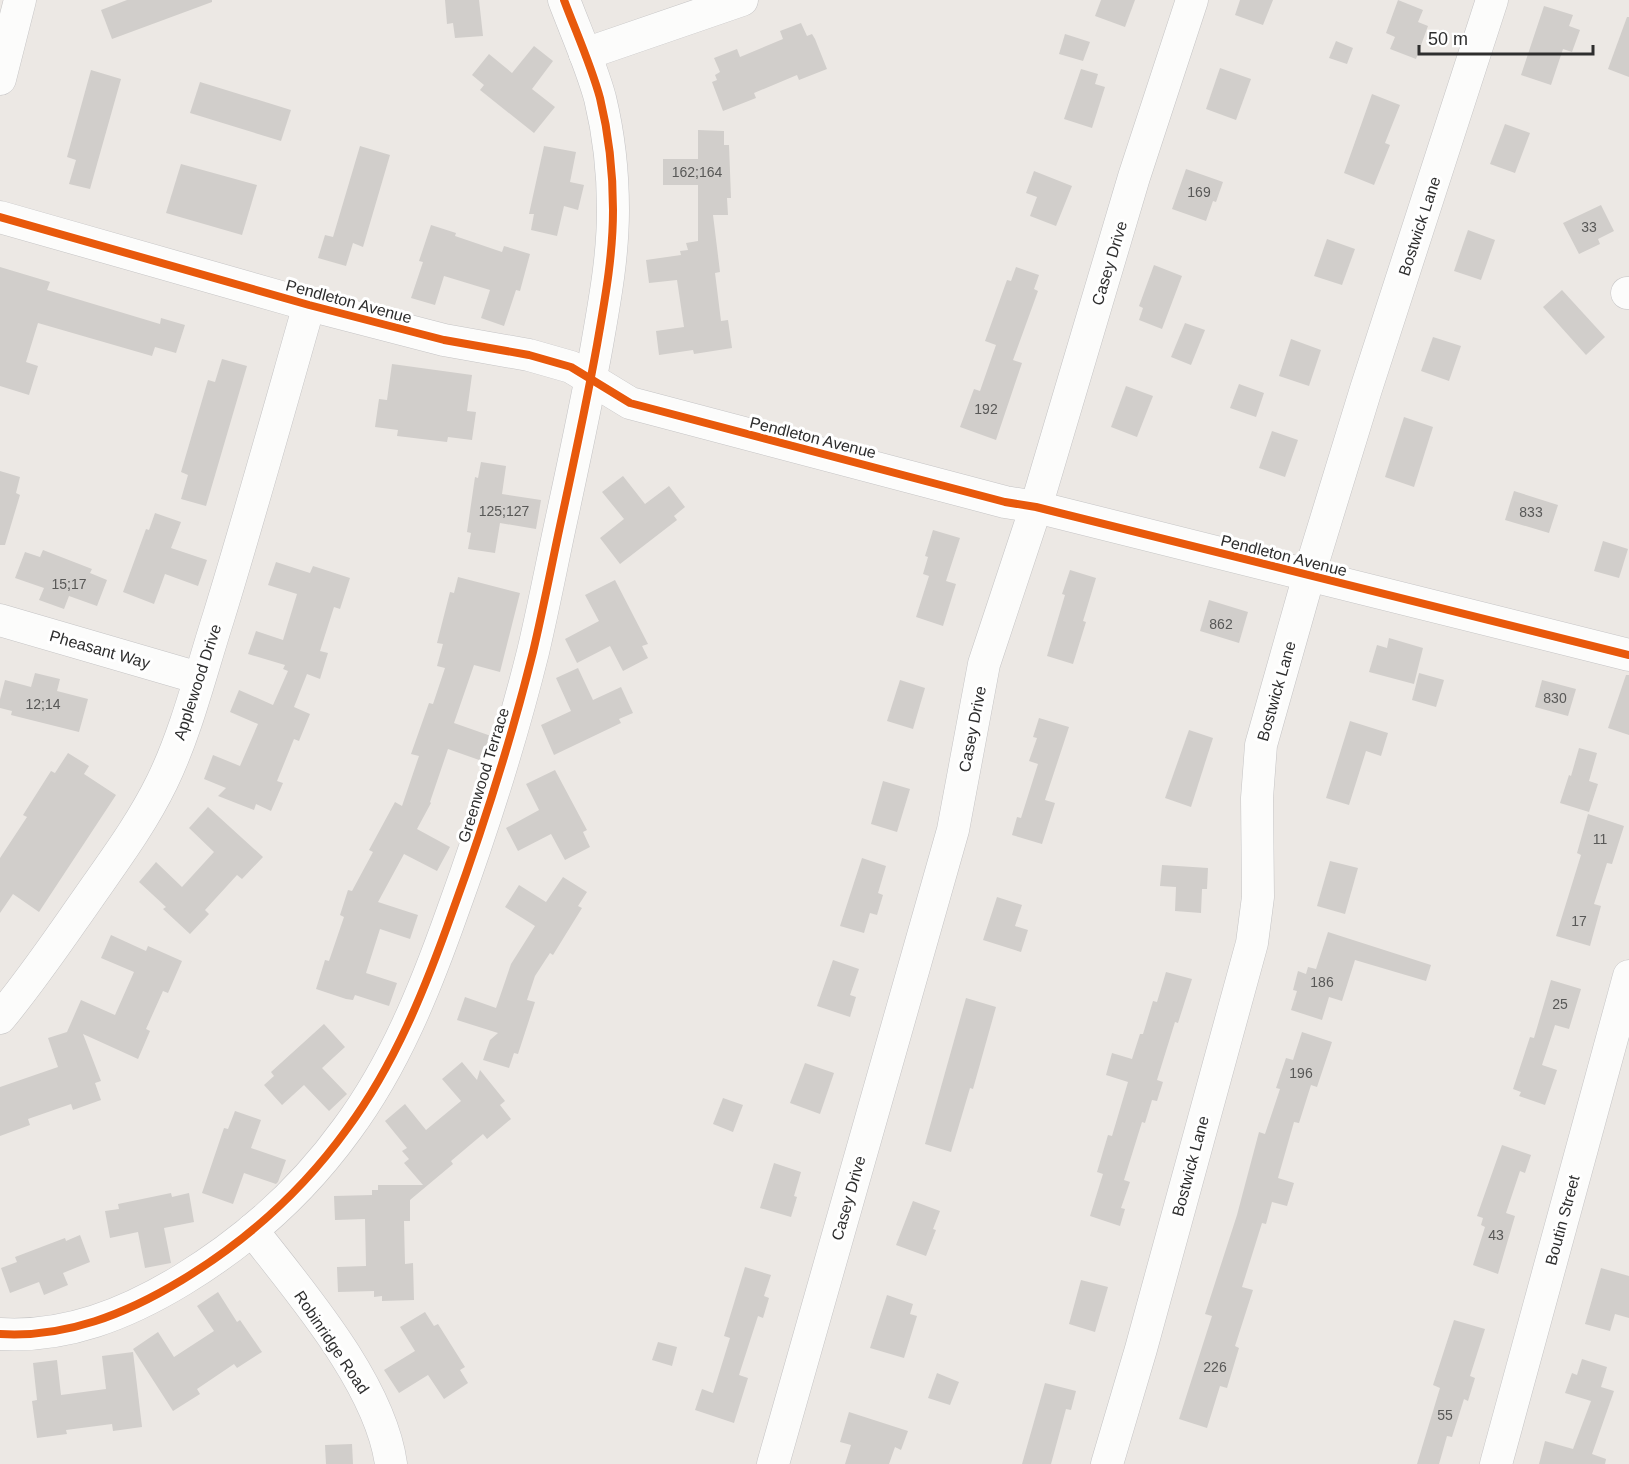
<svg xmlns="http://www.w3.org/2000/svg" width="1629" height="1464" font-family="Helvetica,sans-serif">
	<rect width="100%" height="100%" fill="#ece8e4"/>
	<g fill="#d1cecb">
		<path d="M 127,0 L 212,0 L 212,2 L 112,39 L 101,10 Z"/>
		<path d="M 445,0 L 479,0 L 483,36 L 455,38 L 453,23 L 447,24 Z"/>
		<path d="M 1101,0 L 1135,0 L 1125,27 L 1095,16 Z"/>
		<path d="M 1240,0 L 1273,0 L 1263,25 L 1235,15 Z"/>
		<path d="M 1398,0 L 1423,10 L 1418,22 L 1428,26 L 1416,59 L 1390,49 L 1395,37 L 1386,33 Z"/>
		<path d="M 1544,6 L 1573,15 L 1569,26 L 1580,30 L 1572,52 L 1563,49 L 1551,85 L 1521,75 Z"/>
		<path d="M 1627,17 L 1629,17 L 1629,77 L 1608,69 Z"/>
		<path d="M 801,23 L 807,36 L 812,34 L 815,39 L 827,69 L 799,80 L 797,75 L 754,93 L 756,98 L 723,111 L 712,82 L 717,80 L 715,75 L 720,72 L 714,58 L 737,49 L 740,57 L 783,39 L 780,31 Z"/>
		<path d="M 1065,34 L 1090,42 L 1083,61 L 1059,54 Z"/>
		<path d="M 1336,41 L 1353,48 L 1347,64 L 1329,58 Z"/>
		<path d="M 534,46 L 553,61 L 532,89 L 555,107 L 534,133 L 480,90 L 484,85 L 472,75 L 489,54 L 512,73 Z"/>
		<path d="M 1220,68 L 1251,79 L 1236,120 L 1206,109 Z"/>
		<path d="M 1081,69 L 1098,74 L 1095,84 L 1105,87 L 1092,128 L 1064,119 Z"/>
		<path d="M 91,70 L 121,79 L 90,189 L 69,184 L 76,160 L 67,157 Z"/>
		<path d="M 200,82 L 291,110 L 281,141 L 190,113 Z"/>
		<path d="M 1372,94 L 1400,105 L 1385,143 L 1390,145 L 1374,185 L 1344,173 Z"/>
		<path d="M 1505,124 L 1530,133 L 1515,173 L 1490,164 Z"/>
		<path d="M 698,130 L 724,131 L 724,145 L 729,145 L 731,198 L 727,198 L 728,215 L 713,215 L 720,272 L 715,273 L 721,321 L 728,320 L 732,348 L 694,354 L 693,350 L 659,355 L 656,331 L 684,327 L 677,280 L 649,283 L 646,260 L 681,255 L 680,251 L 688,250 L 686,243 L 698,241 L 698,185 L 663,185 L 663,159 L 698,159 Z"/>
		<path d="M 360,146 L 390,155 L 363,247 L 353,243 L 346,266 L 318,258 L 325,235 L 333,237 Z"/>
		<path d="M 544,146 L 576,152 L 570,182 L 584,185 L 578,210 L 564,206 L 557,236 L 531,230 L 534,214 L 529,214 Z"/>
		<path d="M 181,164 L 257,185 L 242,235 L 166,213 Z"/>
		<path d="M 1186,169 L 1223,182 L 1216,202 L 1213,201 L 1206,221 L 1172,209 Z"/>
		<path d="M 1034,171 L 1072,186 L 1056,226 L 1030,216 L 1037,197 L 1026,193 Z"/>
		<path d="M 1601,205 L 1614,231 L 1598,239 L 1600,244 L 1579,254 L 1563,223 Z"/>
		<path d="M 431,225 L 456,233 L 455,236 L 502,252 L 504,246 L 530,254 L 520,291 L 516,290 L 504,326 L 481,318 L 490,290 L 444,276 L 435,305 L 411,298 L 423,262 L 419,261 Z"/>
		<path d="M 1468,230 L 1495,240 L 1481,280 L 1454,271 Z"/>
		<path d="M 1327,239 L 1355,249 L 1342,285 L 1314,276 Z"/>
		<path d="M 1154,265 L 1182,276 L 1162,329 L 1139,320 L 1143,308 L 1139,306 Z"/>
		<path d="M 0,267 L 50,282 L 47,290 L 160,324 L 161,318 L 185,325 L 176,353 L 155,347 L 152,356 L 38,323 L 26,362 L 38,366 L 29,395 L 0,386 Z"/>
		<path d="M 1016,267 L 1039,275 L 1034,289 L 1038,291 L 1013,360 L 1022,363 L 996,440 L 960,427 L 974,389 L 980,391 L 996,345 L 985,341 L 1007,280 L 1011,281 Z"/>
		<path d="M 1562,290 L 1605,337 L 1586,355 L 1543,307 Z"/>
		<path d="M 1185,323 L 1205,330 L 1191,365 L 1171,357 Z"/>
		<path d="M 1433,337 L 1461,346 L 1449,381 L 1421,371 Z"/>
		<path d="M 1291,339 L 1321,350 L 1309,386 L 1279,376 Z"/>
		<path d="M 222,359 L 247,366 L 206,506 L 181,499 L 188,475 L 181,472 L 208,380 L 215,382 Z"/>
		<path d="M 392,364 L 472,375 L 467,411 L 476,412 L 472,440 L 448,437 L 447,442 L 397,436 L 398,430 L 375,427 L 379,399 L 387,400 Z"/>
		<path d="M 1239,384 L 1264,393 L 1256,417 L 1230,408 Z"/>
		<path d="M 1126,386 L 1153,396 L 1137,437 L 1111,427 Z"/>
		<path d="M 1404,417 L 1433,427 L 1414,487 L 1385,477 Z"/>
		<path d="M 1272,431 L 1298,440 L 1285,477 L 1259,468 Z"/>
		<path d="M 481,462 L 506,466 L 502,494 L 541,500 L 536,529 L 500,523 L 495,553 L 468,549 L 471,533 L 467,532 L 475,477 L 478,478 Z"/>
		<path d="M 0,471 L 20,477 L 16,493 L 20,495 L 5,545 L 0,545 Z"/>
		<path d="M 623,476 L 645,504 L 669,486 L 685,507 L 674,516 L 677,520 L 620,564 L 600,538 L 624,519 L 602,492 Z"/>
		<path d="M 1514,491 L 1558,505 L 1549,533 L 1505,520 Z"/>
		<path d="M 155,513 L 181,522 L 171,548 L 207,560 L 198,586 L 165,574 L 154,604 L 123,592 L 146,529 L 149,530 Z"/>
		<path d="M 933,530 L 960,538 L 946,581 L 956,584 L 943,626 L 916,617 L 929,576 L 923,574 L 928,557 L 925,556 Z"/>
		<path d="M 1603,541 L 1628,549 L 1619,578 L 1594,571 Z"/>
		<path d="M 43,550 L 92,569 L 90,573 L 107,580 L 97,606 L 69,596 L 64,609 L 39,600 L 44,588 L 15,578 L 25,552 L 40,557 Z"/>
		<path d="M 276,562 L 310,573 L 313,566 L 350,578 L 340,609 L 334,607 L 320,651 L 328,653 L 320,679 L 307,674 L 294,707 L 310,714 L 299,741 L 294,739 L 277,781 L 283,783 L 271,811 L 256,804 L 254,810 L 218,796 L 226,788 L 204,779 L 213,755 L 240,766 L 258,724 L 230,712 L 239,690 L 273,705 L 288,671 L 283,669 L 285,665 L 248,654 L 256,631 L 283,640 L 297,594 L 268,585 Z"/>
		<path d="M 1070,570 L 1096,578 L 1083,621 L 1086,622 L 1073,664 L 1047,656 L 1065,595 L 1062,594 Z"/>
		<path d="M 458,577 L 520,593 L 500,672 L 474,665 L 454,723 L 491,736 L 482,761 L 448,749 L 430,802 L 431,803 L 417,829 L 450,847 L 437,871 L 404,854 L 378,902 L 418,915 L 410,939 L 380,929 L 366,973 L 397,983 L 389,1006 L 355,995 L 353,1000 L 346,999 L 316,989 L 325,960 L 329,961 L 344,917 L 340,915 L 348,890 L 352,891 L 373,852 L 369,850 L 395,802 L 402,806 L 419,756 L 411,754 L 429,703 L 433,704 L 445,668 L 437,666 L 443,644 L 437,643 L 450,592 L 454,593 Z"/>
		<path d="M 615,580 L 648,644 L 642,646 L 648,658 L 623,671 L 610,646 L 577,663 L 565,639 L 599,621 L 585,595 Z"/>
		<path d="M 1209,600 L 1248,612 L 1239,643 L 1200,631 Z"/>
		<path d="M 1389,638 L 1423,648 L 1414,684 L 1369,672 L 1377,645 L 1387,648 Z"/>
		<path d="M 578,668 L 593,700 L 621,687 L 633,713 L 619,719 L 621,723 L 554,755 L 541,725 L 571,711 L 556,678 Z"/>
		<path d="M 35,673 L 60,679 L 57,691 L 88,699 L 79,732 L 11,715 L 12,711 L 0,708 L 0,699 L 5,680 L 31,687 Z"/>
		<path d="M 1419,673 L 1444,680 L 1436,707 L 1412,700 Z"/>
		<path d="M 1626,675 L 1629,675 L 1629,735 L 1608,728 Z"/>
		<path d="M 900,680 L 925,688 L 913,729 L 887,721 Z"/>
		<path d="M 1542,680 L 1576,689 L 1568,716 L 1535,707 Z"/>
		<path d="M 1039,718 L 1069,727 L 1045,800 L 1055,803 L 1042,844 L 1012,835 L 1017,817 L 1021,818 L 1038,764 L 1029,761 L 1037,738 L 1033,737 Z"/>
		<path d="M 1350,721 L 1388,733 L 1381,756 L 1366,751 L 1349,805 L 1326,798 Z"/>
		<path d="M 1189,730 L 1213,738 L 1191,807 L 1165,798 Z"/>
		<path d="M 1579,748 L 1597,753 L 1589,781 L 1598,784 L 1589,812 L 1560,803 L 1569,775 L 1571,776 Z"/>
		<path d="M 68,753 L 89,766 L 84,774 L 116,795 L 39,912 L 13,894 L 0,913 L 0,858 L 27,817 L 23,815 L 51,771 L 55,773 Z"/>
		<path d="M 555,770 L 587,830 L 583,832 L 590,847 L 565,860 L 551,834 L 518,851 L 506,828 L 539,810 L 526,784 Z"/>
		<path d="M 883,781 L 910,789 L 897,832 L 871,824 Z"/>
		<path d="M 208,807 L 263,857 L 242,879 L 237,875 L 205,910 L 209,914 L 190,934 L 163,909 L 166,907 L 139,882 L 156,862 L 182,887 L 214,852 L 189,828 Z"/>
		<path d="M 1588,814 L 1624,826 L 1612,864 L 1607,863 L 1594,904 L 1601,906 L 1590,946 L 1556,936 L 1581,855 L 1577,853 Z"/>
		<path d="M 862,858 L 886,866 L 878,893 L 883,895 L 877,915 L 870,913 L 864,933 L 840,926 Z"/>
		<path d="M 1330,861 L 1358,868 L 1345,914 L 1317,906 Z"/>
		<path d="M 1162,865 L 1208,868 L 1207,889 L 1202,889 L 1201,913 L 1175,911 L 1176,887 L 1160,886 Z"/>
		<path d="M 563,877 L 587,892 L 578,906 L 582,908 L 553,955 L 550,953 L 535,976 L 527,1000 L 535,1002 L 518,1054 L 514,1053 L 509,1068 L 483,1060 L 490,1040 L 498,1033 L 457,1020 L 465,997 L 496,1008 L 511,964 L 535,926 L 505,907 L 519,885 L 546,902 Z"/>
		<path d="M 997,897 L 1022,905 L 1015,926 L 1028,930 L 1021,952 L 983,940 Z"/>
		<path d="M 1328,932 L 1431,965 L 1426,981 L 1355,960 L 1342,1001 L 1329,997 L 1322,1020 L 1291,1010 L 1297,991 L 1293,990 L 1298,971 L 1306,974 L 1308,967 L 1316,969 Z"/>
		<path d="M 111,935 L 146,951 L 148,946 L 182,961 L 168,993 L 163,991 L 146,1029 L 150,1031 L 138,1059 L 83,1034 L 101,1081 L 95,1083 L 101,1100 L 73,1110 L 71,1104 L 28,1119 L 30,1125 L 0,1136 L 0,1087 L 58,1067 L 48,1038 L 67,1032 L 81,1000 L 115,1015 L 134,972 L 101,958 Z"/>
		<path d="M 833,960 L 859,969 L 850,995 L 856,997 L 850,1017 L 817,1006 Z"/>
		<path d="M 1166,972 L 1192,979 L 1178,1023 L 1175,1022 L 1157,1080 L 1163,1082 L 1157,1101 L 1152,1100 L 1145,1123 L 1142,1122 L 1124,1180 L 1130,1182 L 1121,1208 L 1125,1209 L 1120,1226 L 1090,1216 L 1103,1174 L 1097,1172 L 1108,1135 L 1112,1136 L 1128,1082 L 1106,1075 L 1112,1053 L 1132,1059 L 1140,1034 L 1143,1034 L 1153,1001 L 1157,1002 Z"/>
		<path d="M 1551,980 L 1581,989 L 1569,1029 L 1555,1025 L 1542,1065 L 1557,1070 L 1545,1105 L 1519,1096 L 1521,1092 L 1513,1089 L 1530,1037 L 1534,1038 Z"/>
		<path d="M 966,998 L 996,1007 L 973,1089 L 970,1088 L 951,1152 L 925,1144 Z"/>
		<path d="M 324,1024 L 345,1047 L 322,1068 L 347,1094 L 329,1111 L 304,1085 L 282,1105 L 264,1085 L 274,1076 L 271,1072 Z"/>
		<path d="M 1302,1032 L 1332,1042 L 1317,1087 L 1311,1085 L 1299,1123 L 1294,1122 L 1278,1178 L 1294,1183 L 1287,1206 L 1272,1202 L 1266,1224 L 1262,1223 L 1242,1287 L 1253,1290 L 1235,1346 L 1239,1348 L 1227,1388 L 1220,1386 L 1207,1428 L 1179,1419 L 1212,1316 L 1205,1314 L 1237,1215 L 1259,1132 L 1265,1134 L 1280,1089 L 1276,1088 L 1286,1058 L 1293,1060 Z"/>
		<path d="M 462,1062 L 477,1080 L 480,1070 L 505,1101 L 500,1105 L 511,1119 L 487,1139 L 483,1134 L 451,1161 L 453,1164 L 410,1200 L 410,1221 L 404,1221 L 405,1264 L 413,1263 L 414,1300 L 382,1301 L 382,1296 L 374,1297 L 374,1291 L 338,1292 L 337,1267 L 366,1266 L 365,1219 L 335,1220 L 334,1196 L 372,1195 L 372,1190 L 378,1190 L 378,1185 L 423,1185 L 404,1163 L 409,1159 L 402,1151 L 407,1148 L 385,1121 L 405,1104 L 426,1130 L 461,1101 L 442,1079 Z"/>
		<path d="M 805,1063 L 834,1073 L 820,1114 L 790,1103 Z"/>
		<path d="M 723,1098 L 743,1105 L 733,1132 L 713,1124 Z"/>
		<path d="M 235,1111 L 261,1120 L 251,1148 L 286,1160 L 278,1182 L 276,1184 L 244,1173 L 233,1204 L 202,1193 L 224,1128 L 228,1129 Z"/>
		<path d="M 1502,1145 L 1531,1155 L 1525,1173 L 1520,1171 L 1506,1213 L 1515,1216 L 1498,1274 L 1473,1265 L 1485,1227 L 1481,1225 L 1483,1218 L 1477,1216 Z"/>
		<path d="M 774,1163 L 801,1172 L 794,1196 L 797,1197 L 791,1217 L 760,1208 Z"/>
		<path d="M 171,1193 L 172,1197 L 189,1193 L 194,1222 L 164,1228 L 171,1263 L 145,1268 L 138,1232 L 110,1238 L 105,1211 L 119,1209 L 118,1204 Z"/>
		<path d="M 913,1201 L 940,1211 L 933,1229 L 936,1230 L 926,1256 L 896,1245 Z"/>
		<path d="M 80,1235 L 90,1262 L 63,1273 L 68,1285 L 44,1295 L 39,1282 L 10,1293 L 1,1268 L 17,1262 L 15,1257 L 65,1238 L 66,1241 Z"/>
		<path d="M 745,1267 L 771,1275 L 764,1296 L 769,1298 L 763,1318 L 758,1316 L 739,1375 L 748,1378 L 734,1423 L 695,1410 L 702,1389 L 713,1393 L 730,1338 L 724,1336 Z"/>
		<path d="M 1601,1268 L 1629,1276 L 1629,1318 L 1615,1314 L 1610,1331 L 1585,1324 Z"/>
		<path d="M 1081,1280 L 1108,1287 L 1095,1332 L 1069,1324 Z"/>
		<path d="M 218,1292 L 237,1322 L 240,1320 L 262,1352 L 237,1368 L 234,1364 L 197,1389 L 200,1394 L 173,1411 L 133,1349 L 158,1332 L 174,1357 L 214,1331 L 197,1306 Z"/>
		<path d="M 887,1295 L 913,1304 L 910,1314 L 917,1316 L 904,1358 L 870,1348 Z"/>
		<path d="M 425,1312 L 434,1326 L 438,1324 L 465,1367 L 460,1370 L 468,1383 L 444,1399 L 428,1375 L 399,1393 L 384,1370 L 415,1351 L 400,1327 Z"/>
		<path d="M 1454,1320 L 1485,1329 L 1470,1376 L 1475,1378 L 1468,1401 L 1464,1399 L 1452,1437 L 1447,1436 L 1439,1464 L 1417,1464 L 1440,1388 L 1433,1385 Z"/>
		<path d="M 658,1342 L 677,1347 L 672,1366 L 652,1360 Z"/>
		<path d="M 133,1352 L 142,1427 L 113,1431 L 112,1424 L 66,1430 L 67,1434 L 37,1438 L 32,1401 L 37,1400 L 33,1363 L 57,1360 L 61,1395 L 106,1389 L 102,1356 Z"/>
		<path d="M 1582,1359 L 1607,1367 L 1601,1387 L 1614,1391 L 1592,1454 L 1606,1459 L 1605,1464 L 1539,1464 L 1545,1441 L 1573,1449 L 1591,1401 L 1565,1393 L 1572,1373 L 1577,1375 Z"/>
		<path d="M 937,1373 L 959,1382 L 950,1405 L 928,1398 Z"/>
		<path d="M 1045,1383 L 1076,1391 L 1071,1410 L 1066,1409 L 1051,1464 L 1022,1464 Z"/>
		<path d="M 849,1412 L 908,1431 L 901,1450 L 895,1447 L 889,1464 L 845,1464 L 851,1445 L 840,1442 Z"/>
		<path d="M 352,1444 L 353,1464 L 326,1464 L 325,1445 Z"/>
	</g>
	<g fill="none" stroke-linecap="round" stroke-linejoin="round">
		<g stroke="#c5c4c5" stroke-width="33">
			<g id="minor">
				<path d="M 585,54 L 742,0"/>
				<path d="M 0,79 L 20,0"/>
				<path d="M 0,217 L 309,305 L 444,340 L 529,355 L 571,367 L 630,403 L 1005,502 L 1036,507 L 1629,655"/>
				<path d="M 1627,293 L 1629,293"/>
				<path d="M 0,620 L 199,678"/>
				<path d="M 0,1018 C 31,981 58,941 86,901 C 113,862 141,825 162,782 C 186,733 201,672 218,619 C 250,515 279,410 309,305"/>
				<path d="M 252,1230 C 301,1293 380,1384 391,1464"/>
				<path d="M 0,1334 C 66,1338 126,1314 182,1280 C 246,1241 303,1190 347,1129 C 395,1064 425,989 452,913 C 483,828 511,740 533,652 C 543,610 551,568 560,526 C 573,466 586,406 597,345 C 605,299 613,256 613,210 C 613,172 609,135 600,98 C 591,65 576,32 564,0"/>
				<path d="M 773,1464 L 953,830 L 984,664 L 1036,507 L 1134,177 L 1192,0"/>
				<path d="M 1107,1464 L 1141,1349 L 1252,943 L 1258,897 L 1257,798 L 1261,745 L 1309,575 L 1366,389 L 1492,0"/>
				<path d="M 1496,1464 L 1629,976"/>
			</g>
		</g>
		<use href="#minor" stroke="#fcfcfb" stroke-width="32"/>
		<g stroke="#fff" stroke-width="11">
			<g id="cycleway">
				<path d="M 0,217 L 309,305 L 444,340 L 529,355 L 571,367 L 630,403 L 1005,502 L 1036,507 L 1629,655"/>
				<path d="M 0,1334 C 66,1338 126,1314 182,1280 C 246,1241 303,1190 347,1129 C 395,1064 425,989 452,913 C 483,828 511,740 533,652 C 543,610 551,568 560,526 C 573,466 586,406 597,345 C 605,299 613,256 613,210 C 613,172 609,135 600,98 C 591,65 576,32 564,0"/>
			</g>
		</g>
		<use href="#cycleway" stroke="#e8590c" stroke-width="8"/>
	</g>
	<g text-anchor="middle" stroke-width="6" stroke-linejoin="round" paint-order="stroke">
		<g font-size="14" fill="#585857">
			<text x="697" y="177">162;164</text>
			<text x="1199" y="197">169</text>
			<text x="1589" y="232">33</text>
			<text x="986" y="414">192</text>
			<text x="504" y="516">125;127</text>
			<text x="1531" y="517">833</text>
			<text x="69" y="589">15;17</text>
			<text x="1221" y="629">862</text>
			<text x="1555" y="703">830</text>
			<text x="43" y="709">12;14</text>
			<text x="1600" y="844">11</text>
			<text x="1579" y="926">17</text>
			<text x="1322" y="987">186</text>
			<text x="1560" y="1009">25</text>
			<text x="1301" y="1078">196</text>
			<text x="1496" y="1240">43</text>
			<text x="1215" y="1372">226</text>
			<text x="1445" y="1420">55</text>
		</g>
		<g font-size="16" fill="#2e2e2e" stroke="#fff">
			<text transform="translate(1419 226) rotate(-72)" y="6">Bostwick Lane</text>
			<text transform="translate(1109 263) rotate(-73)" y="6">Casey Drive</text>
			<text transform="translate(349 301) rotate(15)" y="6">Pendleton Avenue</text>
			<text transform="translate(813 437) rotate(14)" y="6">Pendleton Avenue</text>
			<text transform="translate(1284 555) rotate(14)" y="6">Pendleton Avenue</text>
			<text transform="translate(100 649) rotate(16)" y="6">Pheasant Way</text>
			<text transform="translate(197 682) rotate(-72)" y="6">Applewood Drive</text>
			<text transform="translate(1276 691) rotate(-74)" y="6">Bostwick Lane</text>
			<text transform="translate(972 729) rotate(-79)" y="6">Casey Drive</text>
			<text transform="translate(483 775) rotate(-73)" y="6">Greenwood Terrace</text>
			<text transform="translate(1190 1166) rotate(-75)" y="6">Bostwick Lane</text>
			<text transform="translate(848 1198) rotate(-74)" y="6">Casey Drive</text>
			<text transform="translate(1562 1220) rotate(-75)" y="6">Boutin Street</text>
			<text transform="translate(332 1342) rotate(56)" y="6">Robinridge Road</text>
		</g>
	</g>
	<path d="M1419 45v9h174v-9" fill="none" stroke="#2e2e2e" stroke-width="3"/>
	<text x="1428" y="45" font-size="18" fill="#2e2e2e" stroke="#ffffff" stroke-width="4.5" paint-order="stroke">50 m</text>
</svg>
